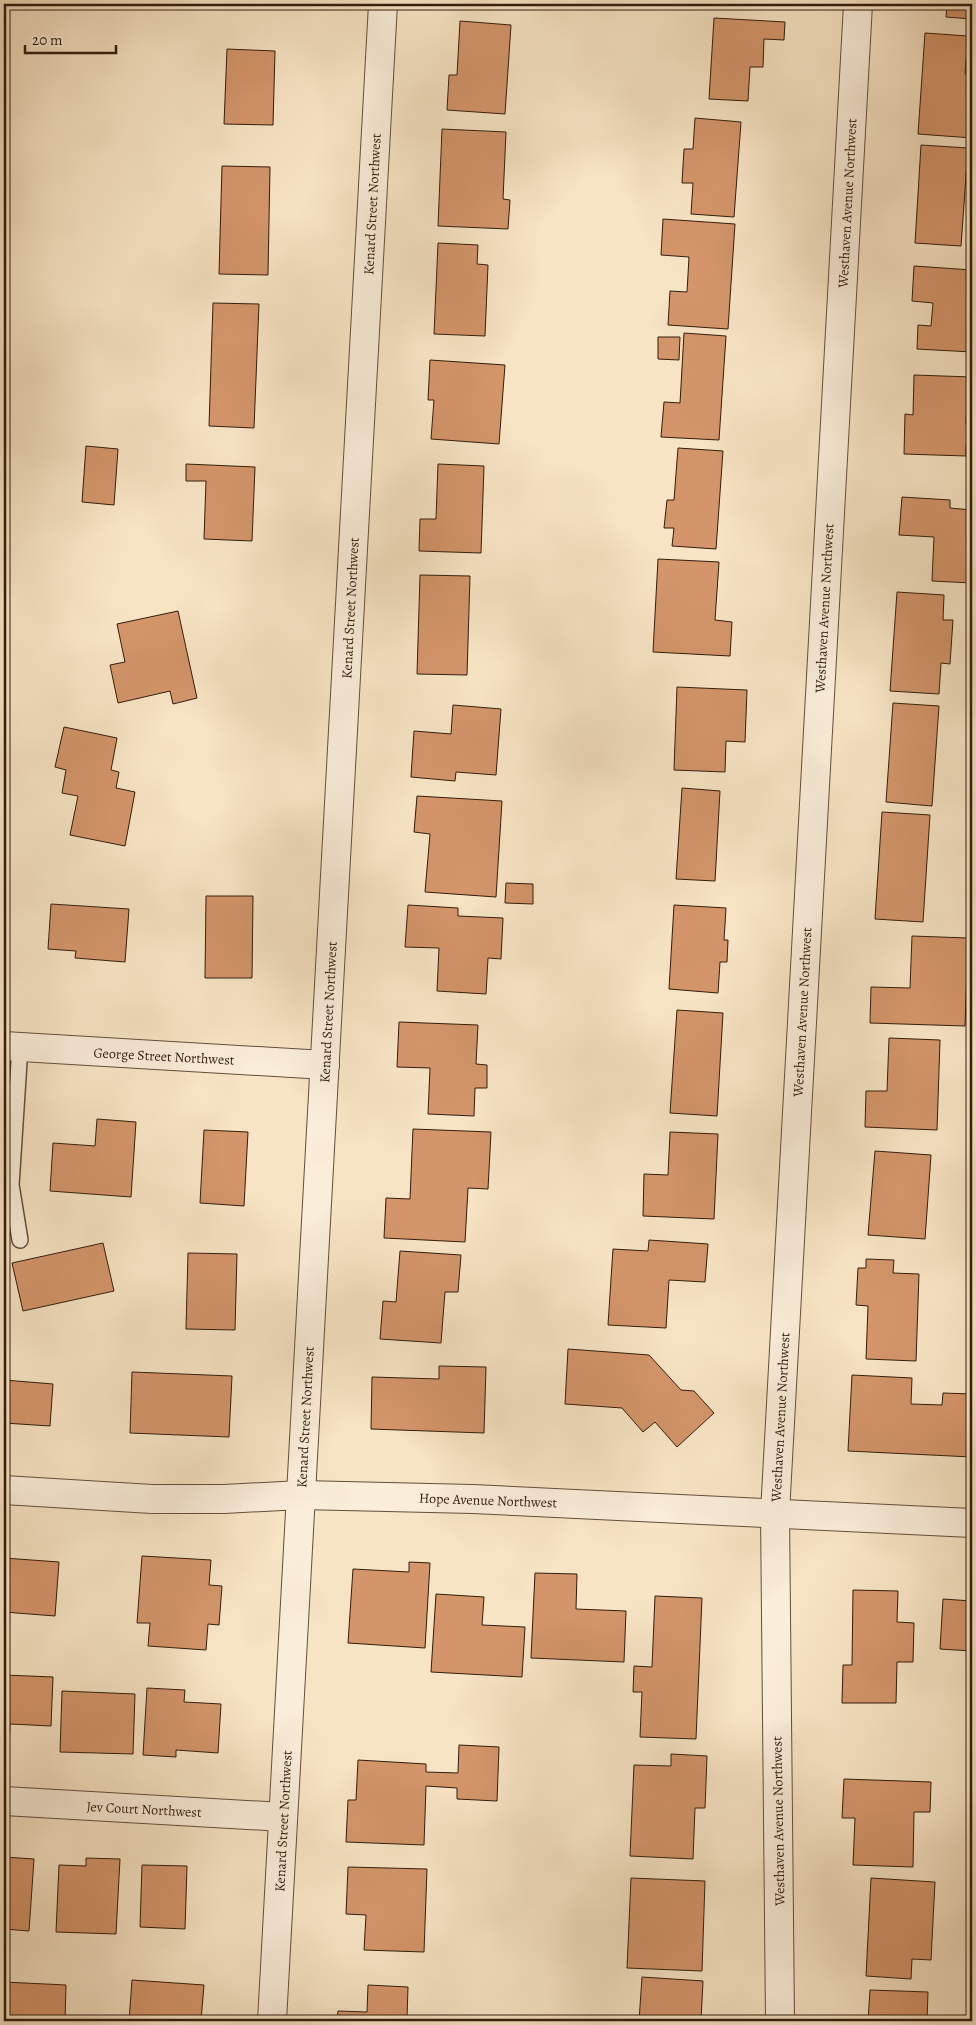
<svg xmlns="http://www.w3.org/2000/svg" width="976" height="2025" font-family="Alegreya,serif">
	<rect width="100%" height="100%" fill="#f7e4c4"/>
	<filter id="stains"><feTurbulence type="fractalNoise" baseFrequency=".004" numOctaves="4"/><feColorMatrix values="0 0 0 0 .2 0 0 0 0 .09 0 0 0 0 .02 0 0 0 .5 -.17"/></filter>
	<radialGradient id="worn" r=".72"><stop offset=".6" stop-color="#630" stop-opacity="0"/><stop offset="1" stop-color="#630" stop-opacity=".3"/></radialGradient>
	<g fill="#d4956a" stroke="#321c0c">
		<path d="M 453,4 L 509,4 L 508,7 Z"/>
		<path d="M 947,4 L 972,4 L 972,19 L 946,17 Z"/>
		<path d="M 714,18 L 785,22 L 784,40 L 764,39 L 763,67 L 750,67 L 748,101 L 709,99 Z"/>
		<path d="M 460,21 L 511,25 L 505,114 L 447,110 L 449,75 L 457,75 Z"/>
		<path d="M 925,33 L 968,36 L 965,74 L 972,75 L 972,138 L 918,134 Z"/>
		<path d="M 227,49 L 275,51 L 273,125 L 224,124 Z"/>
		<path d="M 695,118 L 741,122 L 734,217 L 691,214 L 693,183 L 682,183 L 684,149 L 693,149 Z"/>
		<path d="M 442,129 L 506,132 L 503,199 L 510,200 L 508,229 L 438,226 Z"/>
		<path d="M 921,145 L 968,148 L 961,246 L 915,243 Z"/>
		<path d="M 222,166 L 270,167 L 268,275 L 219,274 Z"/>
		<path d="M 663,219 L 735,224 L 728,329 L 668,325 L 670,291 L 687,292 L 689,257 L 661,255 Z"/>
		<path d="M 438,243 L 478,245 L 477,264 L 488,265 L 485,336 L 434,334 Z"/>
		<path d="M 914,266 L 972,270 L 972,352 L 917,349 L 918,325 L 931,326 L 933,303 L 912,301 Z"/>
		<path d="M 213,303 L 259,304 L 254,428 L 209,426 Z"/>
		<path d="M 684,333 L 726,336 L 719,440 L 661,437 L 664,402 L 680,403 Z"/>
		<path d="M 658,337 L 680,337 L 679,360 L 658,359 Z"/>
		<path d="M 430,360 L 505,365 L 499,444 L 431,439 L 434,400 L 428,400 Z"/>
		<path d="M 914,375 L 972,377 L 972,398 L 967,398 L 966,424 L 972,424 L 972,445 L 966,445 L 966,456 L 904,454 L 905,414 L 913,415 Z"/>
		<path d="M 86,446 L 118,449 L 114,505 L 82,502 Z"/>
		<path d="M 678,448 L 723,451 L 716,549 L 672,546 L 674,528 L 664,528 L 667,500 L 674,500 Z"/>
		<path d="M 186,464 L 255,467 L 252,541 L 204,539 L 206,481 L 186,481 Z"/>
		<path d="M 438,464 L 484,466 L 481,553 L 419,551 L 420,519 L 436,519 Z"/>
		<path d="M 902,497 L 950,500 L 950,508 L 972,510 L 972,583 L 932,581 L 934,537 L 899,535 Z"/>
		<path d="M 658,559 L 719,562 L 715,620 L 732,622 L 730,656 L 653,652 Z"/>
		<path d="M 420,575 L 470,576 L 467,675 L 417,674 Z"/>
		<path d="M 897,592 L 944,595 L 943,620 L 953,620 L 950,664 L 941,663 L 939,694 L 890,691 Z"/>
		<path d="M 178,611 L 197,698 L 173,704 L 170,691 L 118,703 L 110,665 L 125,662 L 117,624 Z"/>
		<path d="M 677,687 L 747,690 L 745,742 L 726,741 L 725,772 L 674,770 Z"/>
		<path d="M 893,703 L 939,706 L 932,806 L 886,802 Z"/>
		<path d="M 453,705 L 501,709 L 496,775 L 456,772 L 455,781 L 411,777 L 414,731 L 451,734 Z"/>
		<path d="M 64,727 L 117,738 L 111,770 L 119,772 L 116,788 L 135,792 L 125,846 L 70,835 L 78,796 L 62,793 L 66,770 L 55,767 Z"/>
		<path d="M 682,788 L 720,791 L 715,881 L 676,879 Z"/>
		<path d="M 417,796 L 502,801 L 496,897 L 425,892 L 430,834 L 414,832 Z"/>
		<path d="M 882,812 L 930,815 L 923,922 L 875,919 Z"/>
		<path d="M 506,883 L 533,884 L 533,904 L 505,903 Z"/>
		<path d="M 206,896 L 253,896 L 252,978 L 205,978 Z"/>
		<path d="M 51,904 L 129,909 L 125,962 L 75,958 L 76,951 L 48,949 Z"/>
		<path d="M 408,905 L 458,908 L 458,916 L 503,918 L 501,959 L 488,958 L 486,994 L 437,991 L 439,948 L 405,947 Z"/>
		<path d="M 674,905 L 726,908 L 724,940 L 728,940 L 727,962 L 720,962 L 718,993 L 669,989 Z"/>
		<path d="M 912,936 L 968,938 L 965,1026 L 870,1023 L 871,987 L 910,988 Z"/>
		<path d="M 677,1010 L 723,1013 L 717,1116 L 670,1113 Z"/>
		<path d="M 399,1022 L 478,1025 L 476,1064 L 487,1065 L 487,1088 L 475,1088 L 474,1116 L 428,1114 L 430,1068 L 397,1067 Z"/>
		<path d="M 889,1038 L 940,1040 L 937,1130 L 865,1127 L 866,1091 L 887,1091 Z"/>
		<path d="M 97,1119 L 136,1122 L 131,1197 L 50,1191 L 53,1143 L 95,1146 Z"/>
		<path d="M 413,1129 L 491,1132 L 488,1189 L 468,1188 L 465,1242 L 384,1238 L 386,1198 L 410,1199 Z"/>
		<path d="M 204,1130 L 248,1132 L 244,1206 L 200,1203 Z"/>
		<path d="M 670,1132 L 718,1134 L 714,1219 L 643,1216 L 644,1174 L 668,1175 Z"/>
		<path d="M 875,1151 L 931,1155 L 925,1239 L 868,1235 Z"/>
		<path d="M 649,1240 L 708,1244 L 705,1282 L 669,1280 L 666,1328 L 608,1325 L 613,1249 L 648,1251 Z"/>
		<path d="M 103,1243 L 114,1291 L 23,1311 L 12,1263 Z"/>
		<path d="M 400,1251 L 461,1255 L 458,1292 L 445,1292 L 441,1343 L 380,1339 L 383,1301 L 396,1302 Z"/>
		<path d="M 188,1253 L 237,1254 L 235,1330 L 186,1329 Z"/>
		<path d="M 866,1259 L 894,1260 L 893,1273 L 919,1274 L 916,1361 L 866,1359 L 868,1306 L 856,1305 L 858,1268 L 866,1268 Z"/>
		<path d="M 568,1349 L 649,1355 L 681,1390 L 694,1391 L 714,1413 L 677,1447 L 655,1422 L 643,1432 L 622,1408 L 565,1404 Z"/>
		<path d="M 439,1366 L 486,1367 L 484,1433 L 371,1429 L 372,1377 L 439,1379 Z"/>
		<path d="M 132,1372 L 232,1376 L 229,1437 L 130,1433 Z"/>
		<path d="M 852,1375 L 912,1378 L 911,1404 L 942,1405 L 943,1393 L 972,1394 L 972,1457 L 848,1451 Z"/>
		<path d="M 4,1380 L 53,1384 L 50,1426 L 4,1423 Z"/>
		<path d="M 142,1556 L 211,1560 L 209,1585 L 222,1586 L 219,1625 L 208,1624 L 206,1650 L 148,1646 L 150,1623 L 137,1623 Z"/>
		<path d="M 4,1558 L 59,1562 L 55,1616 L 4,1612 Z"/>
		<path d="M 409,1562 L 430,1563 L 425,1648 L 348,1643 L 353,1569 L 409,1572 Z"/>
		<path d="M 535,1573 L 577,1574 L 576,1609 L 626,1611 L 624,1662 L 531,1658 Z"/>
		<path d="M 853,1590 L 898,1591 L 897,1622 L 914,1623 L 913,1662 L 897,1662 L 896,1703 L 842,1703 L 843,1665 L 852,1665 Z"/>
		<path d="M 436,1594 L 484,1597 L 482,1625 L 525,1627 L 522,1677 L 431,1672 Z"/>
		<path d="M 655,1596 L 702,1598 L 696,1739 L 640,1737 L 642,1692 L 633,1692 L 634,1666 L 652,1667 Z"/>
		<path d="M 943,1599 L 972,1601 L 972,1651 L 940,1649 Z"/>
		<path d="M 4,1675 L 53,1677 L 51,1726 L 10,1724 L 9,1748 L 4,1748 Z"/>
		<path d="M 147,1688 L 185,1690 L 184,1702 L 221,1704 L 218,1753 L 176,1750 L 176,1757 L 143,1755 Z"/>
		<path d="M 62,1691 L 135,1694 L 133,1754 L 60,1752 Z"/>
		<path d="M 459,1745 L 499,1747 L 497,1801 L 457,1799 L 457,1788 L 426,1786 L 424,1845 L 346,1842 L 348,1800 L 356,1800 L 358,1760 L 426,1764 L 426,1772 L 458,1773 Z"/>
		<path d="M 671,1754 L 707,1756 L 705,1808 L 695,1808 L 693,1859 L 630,1856 L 634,1765 L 671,1766 Z"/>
		<path d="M 844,1779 L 931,1782 L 930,1812 L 914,1812 L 913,1867 L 853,1865 L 855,1818 L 842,1818 Z"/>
		<path d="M 4,1857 L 34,1859 L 29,1931 L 4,1929 Z"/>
		<path d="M 86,1858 L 120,1859 L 116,1934 L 56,1932 L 59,1865 L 86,1866 Z"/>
		<path d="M 142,1865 L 187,1866 L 185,1929 L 140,1927 Z"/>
		<path d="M 348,1867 L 427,1869 L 424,1952 L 364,1950 L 366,1915 L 346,1914 Z"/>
		<path d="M 631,1878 L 705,1881 L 702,1971 L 627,1968 Z"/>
		<path d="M 871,1878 L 935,1882 L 931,1960 L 912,1959 L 911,1979 L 866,1976 Z"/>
		<path d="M 642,1977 L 703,1981 L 701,2021 L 630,2021 L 639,2021 Z"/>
		<path d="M 132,1980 L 204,1985 L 201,2021 L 129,2021 Z"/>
		<path d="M 4,1982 L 66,1985 L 65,2021 L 4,2021 Z"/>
		<path d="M 368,1985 L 408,1987 L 407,2018 L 438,2021 L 337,2021 L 338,2011 L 367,2012 Z"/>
		<path d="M 870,1990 L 928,1992 L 927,2021 L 868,2021 Z"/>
	</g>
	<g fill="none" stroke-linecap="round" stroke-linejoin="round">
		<g stroke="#634e3a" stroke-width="18">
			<path id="service" d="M 20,1047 L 11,1185 L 20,1240"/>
		</g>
		<g stroke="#634e3a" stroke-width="30">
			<g id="minor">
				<path d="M 4,1046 L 325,1065"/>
				<path d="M 4,1490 L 152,1499 L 224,1499 L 301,1495 L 473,1499 L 972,1523"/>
				<path d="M 4,1801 L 283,1817"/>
				<path d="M 272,2021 L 383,4"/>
				<path d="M 780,2021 L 775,1513 L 858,4"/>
			</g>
		</g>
		<use href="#service" stroke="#faedd9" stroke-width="15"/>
		<use href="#minor" stroke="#faedd9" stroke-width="28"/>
	</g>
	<g text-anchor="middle" stroke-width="4" stroke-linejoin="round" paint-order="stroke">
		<g font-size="14" fill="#321c0c" stroke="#faedd9">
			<text transform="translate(847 203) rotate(-87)" y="5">Westhaven Avenue Northwest</text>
			<text transform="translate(372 204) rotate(-87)" y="5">Kenard Street Northwest</text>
			<text transform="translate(350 608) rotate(-87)" y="5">Kenard Street Northwest</text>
			<text transform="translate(824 608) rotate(-87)" y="5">Westhaven Avenue Northwest</text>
			<text transform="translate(328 1012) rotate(-87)" y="5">Kenard Street Northwest</text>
			<text transform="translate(802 1012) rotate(-87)" y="5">Westhaven Avenue Northwest</text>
			<text transform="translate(164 1056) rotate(3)" y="5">George Street Northwest</text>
			<text transform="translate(305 1417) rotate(-87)" y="5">Kenard Street Northwest</text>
			<text transform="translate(780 1417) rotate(-87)" y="5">Westhaven Avenue Northwest</text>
			<text transform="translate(488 1500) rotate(2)" y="5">Hope Avenue Northwest</text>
			<text transform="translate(144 1809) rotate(3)" y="5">Jev Court Northwest</text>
			<text transform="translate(283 1821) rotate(-87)" y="5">Kenard Street Northwest</text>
			<text transform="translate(778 1821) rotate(-91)" y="5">Westhaven Avenue Northwest</text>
		</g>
	</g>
	<rect width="976" height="2025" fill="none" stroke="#f7e4c4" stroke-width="20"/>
	<rect x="5" y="5" width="966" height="2015" fill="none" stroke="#321c0c" stroke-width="2.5"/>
	<rect x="10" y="10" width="956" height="2005" fill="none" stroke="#321c0c"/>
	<path d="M25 45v8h91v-8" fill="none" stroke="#321c0c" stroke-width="2.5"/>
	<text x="32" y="45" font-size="15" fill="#321c0c" stroke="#faedd9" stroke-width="4" paint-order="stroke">20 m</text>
	<rect width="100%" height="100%" filter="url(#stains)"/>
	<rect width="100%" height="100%" fill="url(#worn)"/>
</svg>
